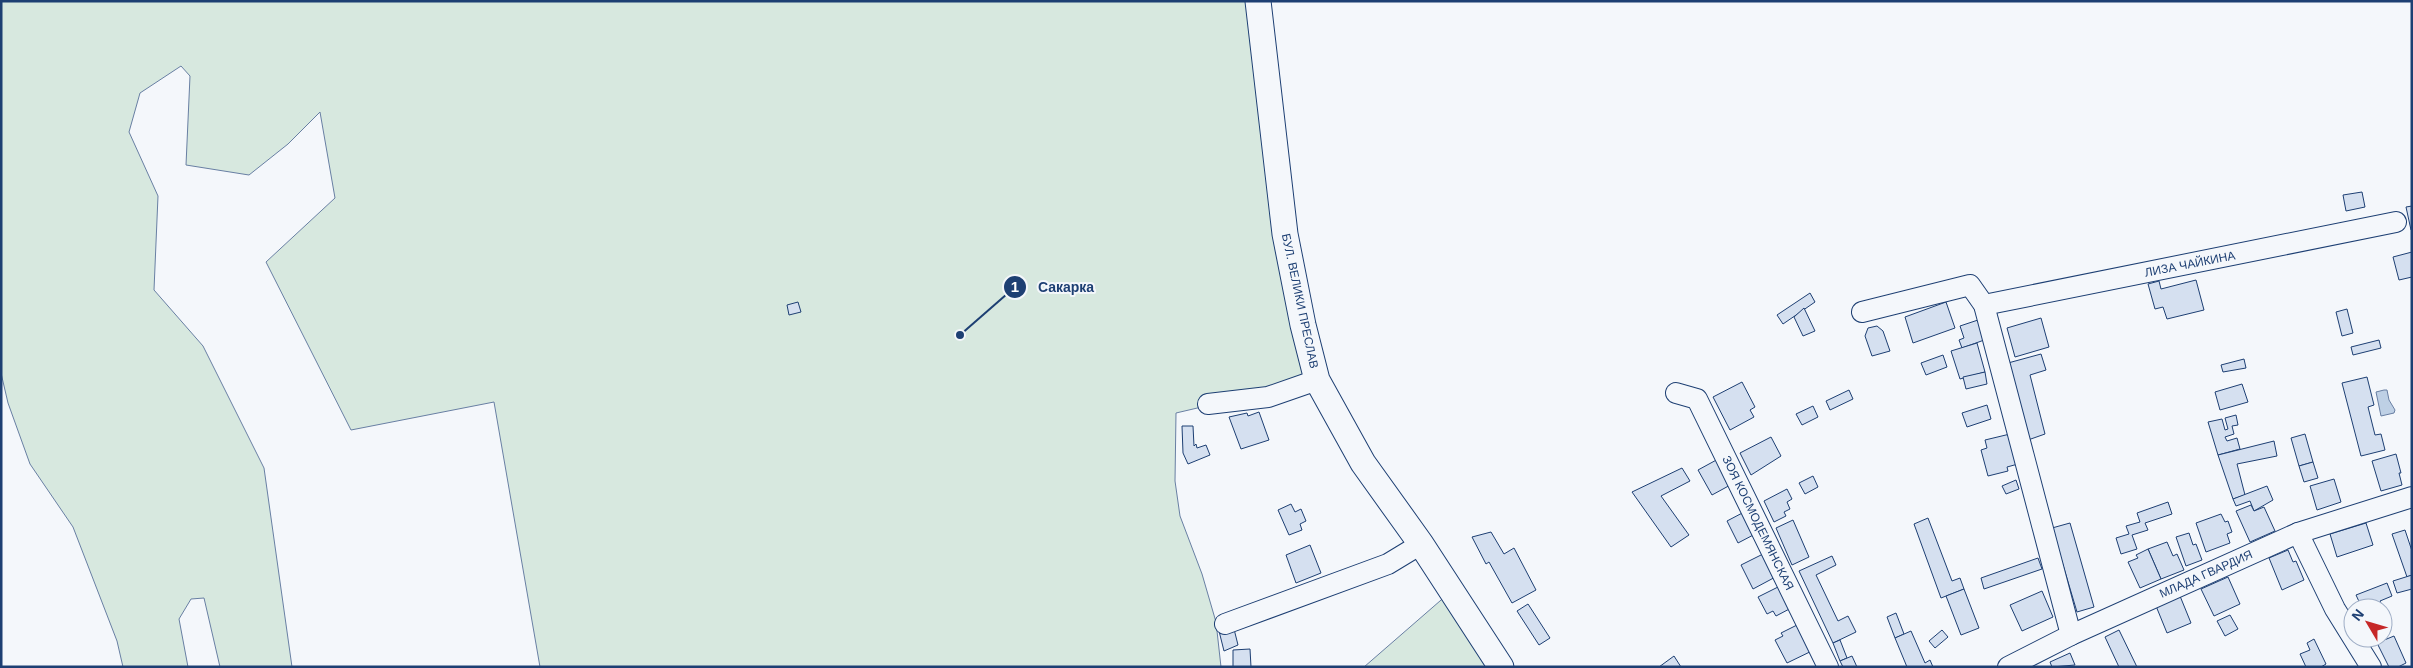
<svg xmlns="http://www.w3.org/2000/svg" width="2413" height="668" font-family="Helvetica,sans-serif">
	<rect width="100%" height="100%" fill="#f4f7fb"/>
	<g fill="#d7e8df" stroke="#687fa3">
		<path d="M 1,1 L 1258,1 L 1317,380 L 1176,413 L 1175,481 L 1180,516 L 1202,574 L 1216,622 L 1221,667 L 540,667 L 494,402 L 351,430 L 266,262 L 335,198 L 320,112 L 288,144 L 249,175 L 186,165 L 190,76 L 181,66 L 140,93 L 129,132 L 158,196 L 154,290 L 203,346 L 264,468 L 292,667 L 220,667 L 204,598 L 191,599 L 179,619 L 188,667 L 123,667 L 117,641 L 73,527 L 30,464 L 8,403 L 1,373 Z"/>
		<path d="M 1448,594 L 1494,667 L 1364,667 Z"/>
	</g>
	<path fill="#bed0e5" stroke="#687fa3" d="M 2384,390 L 2387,390 L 2389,400 L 2395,410 L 2394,413 L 2381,416 L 2376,392 Z"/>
	<g fill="#d5e0f0" stroke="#1d3f73">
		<path d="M 2362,192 L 2365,207 L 2346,211 L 2343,195 Z"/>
		<path d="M 2412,206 L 2412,229 L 2411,230 L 2406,207 Z"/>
		<path d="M 2412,252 L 2412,277 L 2399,280 L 2393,257 Z"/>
		<path d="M 2196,280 L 2204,310 L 2167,319 L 2163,307 L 2155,309 L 2148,284 L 2159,281 L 2161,289 Z"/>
		<path d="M 1810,293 L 1815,302 L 1783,324 L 1777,315 Z"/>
		<path d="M 798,302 L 801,312 L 789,315 L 787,305 Z"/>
		<path d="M 1946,302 L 1955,328 L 1913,343 L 1905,317 Z"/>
		<path d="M 1804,308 L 1815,331 L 1803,336 L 1794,317 Z"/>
		<path d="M 2347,309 L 2353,333 L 2342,336 L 2336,312 Z"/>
		<path d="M 2041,318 L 2049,347 L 2015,357 L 2007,328 Z"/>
		<path d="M 1981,319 L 1987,339 L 1962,348 L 1959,340 L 1964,338 L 1960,326 Z"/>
		<path d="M 1877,326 L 1883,331 L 1890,351 L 1872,356 L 1865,336 L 1868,328 Z"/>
		<path d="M 2379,340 L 2381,348 L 2353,355 L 2351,347 Z"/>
		<path d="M 1977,343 L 1985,372 L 1960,379 L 1951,351 Z"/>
		<path d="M 2041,354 L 2046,370 L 2030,375 L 2045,434 L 2028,440 L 2008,363 Z"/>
		<path d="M 1943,355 L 1947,367 L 1926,375 L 1921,363 Z"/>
		<path d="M 2244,359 L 2246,368 L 2223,372 L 2221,365 Z"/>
		<path d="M 1985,372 L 1987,384 L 1966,389 L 1963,377 Z"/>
		<path d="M 2367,377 L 2374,405 L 2368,407 L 2375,435 L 2381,434 L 2385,450 L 2361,456 L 2342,383 Z"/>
		<path d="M 1742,382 L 1755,407 L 1750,410 L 1754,417 L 1730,430 L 1713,397 Z"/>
		<path d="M 2242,384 L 2248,402 L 2220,410 L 2215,392 Z"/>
		<path d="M 1849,390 L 1853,399 L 1830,410 L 1826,401 Z"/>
		<path d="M 1987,405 L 1991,419 L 1967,427 L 1962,413 Z"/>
		<path d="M 1813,406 L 1818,417 L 1802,425 L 1796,414 Z"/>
		<path d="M 1259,412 L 1269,440 L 1241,449 L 1229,417 L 1247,413 L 1248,416 Z"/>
		<path d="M 2236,415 L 2238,425 L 2232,426 L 2234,434 L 2225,437 L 2227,441 L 2237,438 L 2240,449 L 2218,455 L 2208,422 L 2222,419 L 2225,430 L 2228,429 L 2225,418 Z"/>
		<path d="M 1182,426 L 1193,426 L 1194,446 L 1196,444 L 1197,448 L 1206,445 L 1210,455 L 1188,464 L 1183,453 Z"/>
		<path d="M 2010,434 L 2018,464 L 2007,467 L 2008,471 L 1988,476 L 1981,450 L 1987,448 L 1985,440 Z"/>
		<path d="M 2305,434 L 2313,462 L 2299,466 L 2291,438 Z"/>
		<path d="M 1771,437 L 1781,456 L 1751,475 L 1740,453 Z"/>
		<path d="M 2274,441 L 2277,456 L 2237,464 L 2245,495 L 2233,499 L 2218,455 Z"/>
		<path d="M 2396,454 L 2401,473 L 2399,473 L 2402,485 L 2381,491 L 2372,461 Z"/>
		<path d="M 1720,458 L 1734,483 L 1712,495 L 1698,470 Z"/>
		<path d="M 2313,462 L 2318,478 L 2304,482 L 2299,466 Z"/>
		<path d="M 1682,468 L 1690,481 L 1661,496 L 1689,535 L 1671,547 L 1632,492 Z"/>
		<path d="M 1813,476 L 1818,487 L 1805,494 L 1799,483 Z"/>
		<path d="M 2334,479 L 2341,502 L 2317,510 L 2310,486 Z"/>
		<path d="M 2016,480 L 2019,489 L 2006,494 L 2002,486 Z"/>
		<path d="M 2267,486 L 2273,500 L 2254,511 L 2250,501 L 2236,506 L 2233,499 Z"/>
		<path d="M 1787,489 L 1792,499 L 1787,502 L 1790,509 L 1784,512 L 1786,516 L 1774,522 L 1764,501 Z"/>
		<path d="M 2168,502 L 2172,514 L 2145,523 L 2148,530 L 2132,535 L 2137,549 L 2121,554 L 2116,538 L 2129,534 L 2126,526 L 2140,522 L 2137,513 Z"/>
		<path d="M 1291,504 L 1295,512 L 1301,509 L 1306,521 L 1300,524 L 1302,530 L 1289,535 L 1278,510 Z"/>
		<path d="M 2251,505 L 2254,511 L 2264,507 L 2275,531 L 2250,542 L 2236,511 Z"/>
		<path d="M 1748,510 L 1759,532 L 1738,543 L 1727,521 Z"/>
		<path d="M 2221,514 L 2225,522 L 2228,521 L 2232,532 L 2227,534 L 2230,543 L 2206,552 L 2196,523 Z"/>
		<path d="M 1928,518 L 1952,581 L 1960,578 L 1964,589 L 1941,598 L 1914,524 Z"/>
		<path d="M 1793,520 L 1809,557 L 1792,565 L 1776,528 Z"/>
		<path d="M 2070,523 L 2094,607 L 2077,612 L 2052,528 Z"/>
		<path d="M 2366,523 L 2373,545 L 2337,557 L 2330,534 Z"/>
		<path d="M 2405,530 L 2412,551 L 2412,575 L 2407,577 L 2392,534 Z"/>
		<path d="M 1491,532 L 1504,554 L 1514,548 L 1536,590 L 1512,603 L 1489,562 L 1486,564 L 1472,537 Z"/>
		<path d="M 2189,533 L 2193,545 L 2196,544 L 2202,560 L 2186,566 L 2176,537 Z"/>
		<path d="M 2167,542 L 2173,556 L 2177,554 L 2184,570 L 2161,579 L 2148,549 Z"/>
		<path d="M 1310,545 L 1321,573 L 1296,583 L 1286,555 Z"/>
		<path d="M 2148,549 L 2161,579 L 2140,588 L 2128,562 L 2138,558 L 2136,555 Z"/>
		<path d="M 2288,550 L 2293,562 L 2296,561 L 2304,580 L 2282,590 L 2269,558 Z"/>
		<path d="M 1769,551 L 1781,574 L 1753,589 L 1741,565 Z"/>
		<path d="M 1832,556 L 1836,565 L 1816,575 L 1838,621 L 1848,616 L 1856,632 L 1833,643 L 1799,571 Z"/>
		<path d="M 2038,558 L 2042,569 L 1984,589 L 1981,578 Z"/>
		<path d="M 2412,575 L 2412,589 L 2397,593 L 2393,581 Z"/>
		<path d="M 2228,577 L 2240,604 L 2214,616 L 2201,589 Z"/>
		<path d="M 2387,583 L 2392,596 L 2380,601 L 2383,608 L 2362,608 L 2356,595 Z"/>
		<path d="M 1784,584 L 1795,606 L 1776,616 L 1773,611 L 1767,614 L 1758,597 Z"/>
		<path d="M 1964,589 L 1979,628 L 1961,635 L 1946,596 Z"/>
		<path d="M 2042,591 L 2053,617 L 2022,631 L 2010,605 Z"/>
		<path d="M 2180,596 L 2191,623 L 2167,633 L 2156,606 Z"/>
		<path d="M 1528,604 L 1550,638 L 1539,645 L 1517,611 Z"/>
		<path d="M 2383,609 L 2390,627 L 2383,630 Z"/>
		<path d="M 1896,613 L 1904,634 L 1895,638 L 1887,617 Z"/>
		<path d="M 2230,615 L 2238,629 L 2225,636 L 2217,621 Z"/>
		<path d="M 1805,621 L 1818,648 L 1787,663 L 1775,640 L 1783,636 L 1781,633 Z"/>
		<path d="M 1233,625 L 1238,645 L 1224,651 L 1219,631 Z"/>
		<path d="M 1942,630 L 1948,637 L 1935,648 L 1929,641 Z"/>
		<path d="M 2119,630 L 2137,667 L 2119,667 L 2105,637 Z"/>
		<path d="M 1911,631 L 1925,663 L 1930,660 L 1933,667 L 1907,667 L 1895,638 Z"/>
		<path d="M 2394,636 L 2406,663 L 2398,667 L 2389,667 L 2377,643 Z"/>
		<path d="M 2314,639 L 2326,664 L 2321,667 L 2306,667 L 2300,654 L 2310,650 L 2307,643 Z"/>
		<path d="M 1840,640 L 1847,658 L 1840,661 L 1833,643 Z"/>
		<path d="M 1250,649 L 1251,667 L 1233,667 L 1233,650 Z"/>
		<path d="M 2070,653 L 2075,665 L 2052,667 L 2050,662 Z"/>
		<path d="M 1674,656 L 1681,667 L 1659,667 Z"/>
		<path d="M 1852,656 L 1857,667 L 1843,667 L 1840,661 Z"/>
	</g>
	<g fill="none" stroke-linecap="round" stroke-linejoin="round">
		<g stroke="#1d3f73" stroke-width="22">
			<g id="minor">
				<path d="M 1984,305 L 2396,222"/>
				<path d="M 1862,312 L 1970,285 L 1984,305 L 2071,635"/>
				<path d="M 1676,393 L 1697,399 L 1828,667"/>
				<path d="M 1208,404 L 1268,397 L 1317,380"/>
				<path d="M 2298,533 L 2335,609 L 2371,667"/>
				<path d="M 1225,624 L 1388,564 L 1421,544"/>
				<path d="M 2008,667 L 2071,635 L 2298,533 L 2412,497"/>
			</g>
		</g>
		<g stroke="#1d3f73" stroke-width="27">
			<path id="major" d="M 1258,1 L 1285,234 L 1303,325 L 1317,380 L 1363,463 L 1421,544 L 1501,667"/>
		</g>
		<use href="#minor" stroke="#f4f7fb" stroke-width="20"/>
		<use href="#major" stroke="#f4f7fb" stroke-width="25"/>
	</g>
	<g text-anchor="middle" stroke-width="4" stroke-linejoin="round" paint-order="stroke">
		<g font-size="12" fill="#1d3f73" stroke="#f4f7fb">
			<text transform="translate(2190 264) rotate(-11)" y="4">ЛИЗА ЧАЙКИНА</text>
			<text transform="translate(1300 301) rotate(78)" y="4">БУЛ. ВЕЛИКИ ПРЕСЛАВ</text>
			<text transform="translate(1758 523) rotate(64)" y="4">ЗОЯ КОСМОДЕМЯНСКАЯ</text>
			<text transform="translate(2206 574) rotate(-24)" y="4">МЛАДА ГВАРДИЯ</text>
		</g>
	</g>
	<path fill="none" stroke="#1d3f73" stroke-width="2" d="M960 335L1015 287"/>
	<g fill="#1d3f73" stroke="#f4f7fb" stroke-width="2">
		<circle cx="960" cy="335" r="5"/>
		<circle cx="1015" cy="287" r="12"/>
	</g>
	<g font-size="15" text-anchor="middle" font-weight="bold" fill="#fff">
		<text x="1015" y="292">1</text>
	</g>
	<g font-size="14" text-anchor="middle" font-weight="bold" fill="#1d3f73" stroke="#f4f7fb" stroke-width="4" stroke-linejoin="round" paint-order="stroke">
		<text x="1066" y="292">Сакарка</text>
	</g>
	<rect width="2413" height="668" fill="none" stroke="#1d3f73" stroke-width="5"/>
	<g transform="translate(2368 623) rotate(308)"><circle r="24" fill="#f4f7fb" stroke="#9eadc5"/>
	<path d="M0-4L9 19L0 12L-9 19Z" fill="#c62828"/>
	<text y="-8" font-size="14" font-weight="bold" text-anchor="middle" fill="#1d3f73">N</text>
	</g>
</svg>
